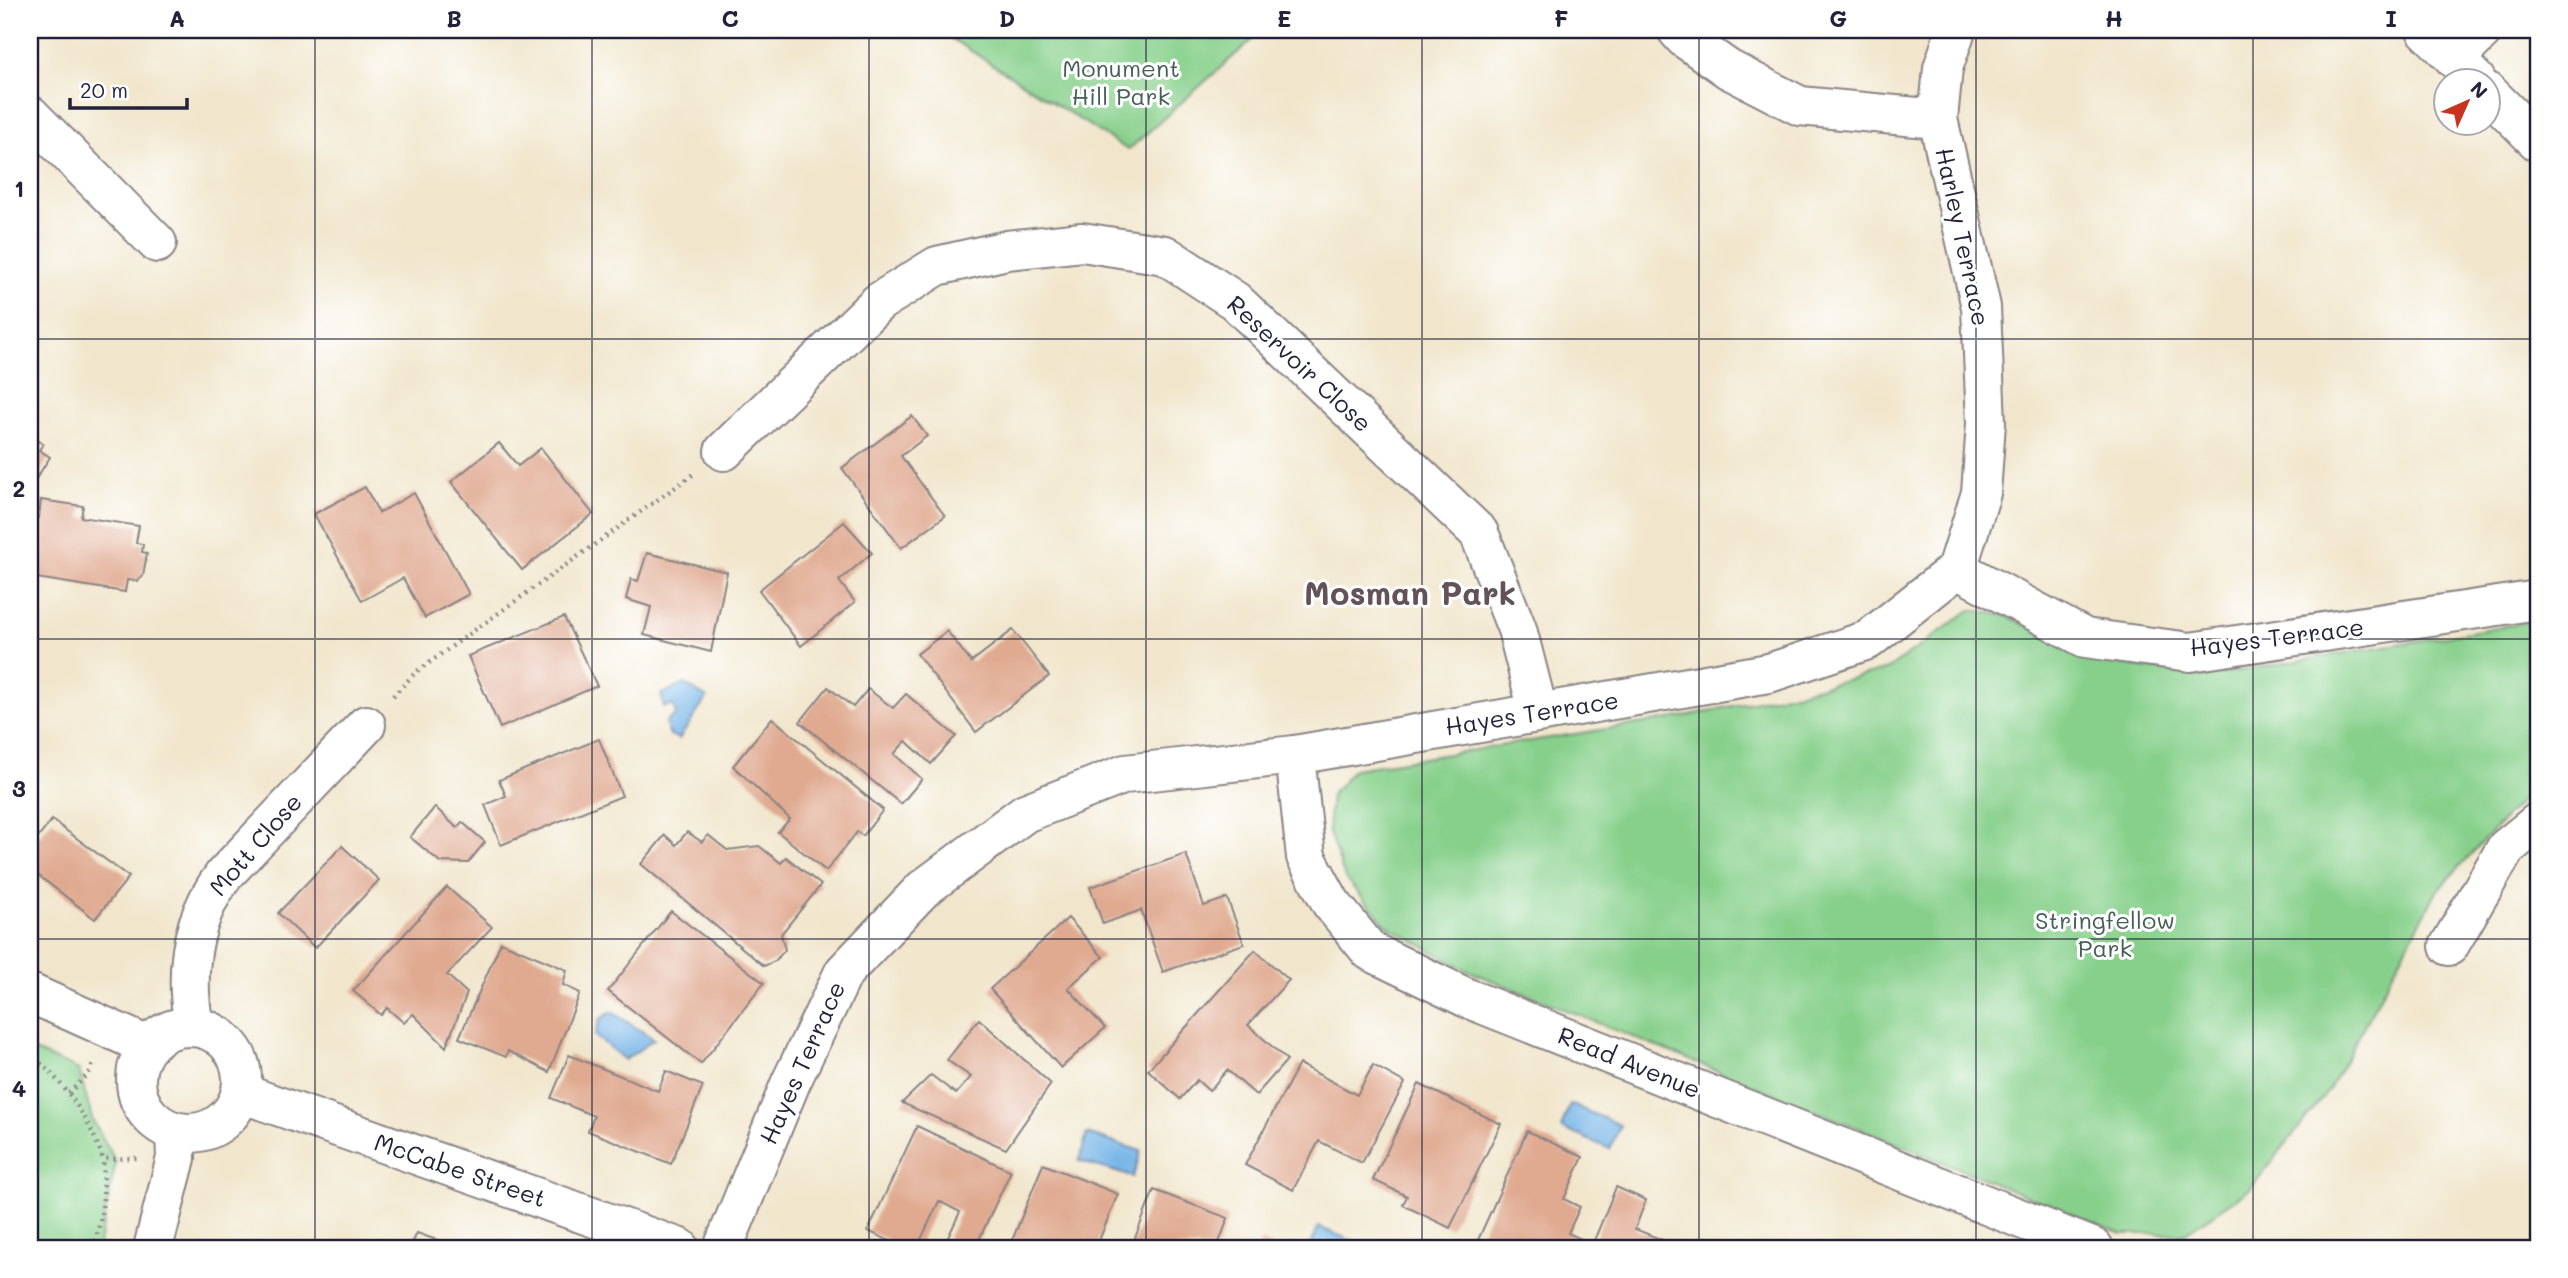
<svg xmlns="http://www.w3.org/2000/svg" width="2568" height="1278" font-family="Mali,sans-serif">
	<rect width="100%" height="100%" fill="#fff"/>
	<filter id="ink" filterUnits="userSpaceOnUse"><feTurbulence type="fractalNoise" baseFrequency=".0143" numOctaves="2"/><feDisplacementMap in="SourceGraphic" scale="14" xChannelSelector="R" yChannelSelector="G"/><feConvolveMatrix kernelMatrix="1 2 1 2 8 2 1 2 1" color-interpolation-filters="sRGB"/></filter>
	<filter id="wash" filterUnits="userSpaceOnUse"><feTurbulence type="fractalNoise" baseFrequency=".00686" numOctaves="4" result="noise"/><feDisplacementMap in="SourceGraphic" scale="28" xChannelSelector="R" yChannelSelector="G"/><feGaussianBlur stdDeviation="1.57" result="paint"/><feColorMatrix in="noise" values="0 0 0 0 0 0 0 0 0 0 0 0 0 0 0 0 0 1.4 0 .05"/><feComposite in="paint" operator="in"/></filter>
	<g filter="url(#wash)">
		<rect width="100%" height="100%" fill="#f1e6cc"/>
		<g fill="#87d08b" stroke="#547963" stroke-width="2">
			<path d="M 938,30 L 1263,30 L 1128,150 Z"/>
			<path d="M 1970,610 L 2004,615 L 2102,662 L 2207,676 L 2528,622 L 2538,623 L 2538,782 L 2437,891 L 2329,1090 L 2250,1189 L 2184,1234 L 2121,1234 L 1464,969 L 1386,925 L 1345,878 L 1328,830 L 1331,795 L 1354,769 L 1676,718 L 1799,692 L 1888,669 Z"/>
			<path d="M 30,1049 L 79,1070 L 92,1119 L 116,1162 L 98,1248 L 30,1248 Z"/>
		</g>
		<g fill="#72b3e6" stroke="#4a6a90" stroke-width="2">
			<path d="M 685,684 L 707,698 L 679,739 L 670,735 L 665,723 L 676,714 L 673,705 L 664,707 L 661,694 Z"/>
			<path d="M 612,1012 L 654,1039 L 625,1060 L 595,1036 L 600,1019 Z"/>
			<path d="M 1570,1104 L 1620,1125 L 1610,1149 L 1561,1128 Z"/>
			<path d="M 1087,1134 L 1141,1151 L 1133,1177 L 1079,1161 Z"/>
			<path d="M 1318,1227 L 1367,1247 L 1367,1248 L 1310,1248 Z"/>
		</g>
		<g id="blocks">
			<g fill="#e0aa91">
				<path d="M 912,416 L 927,436 L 901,456 L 945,516 L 901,548 L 842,468 Z"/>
				<path d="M 30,436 L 43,444 L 39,450 L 50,457 L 34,482 L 30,480 Z"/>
				<path d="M 499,443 L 518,466 L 541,448 L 593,514 L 522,570 L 451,482 Z"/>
				<path d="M 365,487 L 379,513 L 414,493 L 469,594 L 425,618 L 403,578 L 362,601 L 314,514 Z"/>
				<path d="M 41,500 L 83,506 L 81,517 L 139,526 L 136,543 L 143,544 L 142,552 L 147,553 L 143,576 L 138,581 L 127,580 L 125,592 L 30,577 L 30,517 L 39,518 Z"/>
				<path d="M 844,522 L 872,553 L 839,581 L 855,602 L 801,646 L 759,590 Z"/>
				<path d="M 647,553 L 727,572 L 711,652 L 644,635 L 651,607 L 626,599 L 631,579 L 638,581 Z"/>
				<path d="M 564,617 L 597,686 L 500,728 L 468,656 Z"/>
				<path d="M 1013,630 L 1049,676 L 976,732 L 917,654 L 947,631 L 971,662 Z"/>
				<path d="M 828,687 L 853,707 L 868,689 L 893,708 L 906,694 L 956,736 L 931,764 L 906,741 L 894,754 L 922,779 L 901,804 L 800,722 Z"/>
				<path d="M 772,718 L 883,810 L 863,836 L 857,832 L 826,871 L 778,832 L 790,819 L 733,766 Z"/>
				<path d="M 599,739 L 622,796 L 501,845 L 485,805 L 506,796 L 499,780 Z"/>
				<path d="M 435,807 L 457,828 L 462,822 L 485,842 L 468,863 L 440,862 L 410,837 Z"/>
				<path d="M 52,820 L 129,877 L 95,919 L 30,869 L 30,848 Z"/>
				<path d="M 687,832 L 702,842 L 708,835 L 727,850 L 759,846 L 781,863 L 786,857 L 821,885 L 781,934 L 785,950 L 775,961 L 764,966 L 641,864 L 665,835 L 676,845 Z"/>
				<path d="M 342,846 L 379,880 L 315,948 L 278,913 Z"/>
				<path d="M 1186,854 L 1204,906 L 1227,898 L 1244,944 L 1163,972 L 1141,910 L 1103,924 L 1090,887 Z"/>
				<path d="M 447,887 L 492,927 L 447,975 L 467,993 L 446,1047 L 413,1014 L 404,1023 L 387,1008 L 381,1015 L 353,991 Z"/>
				<path d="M 671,911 L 764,983 L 701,1064 L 608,991 Z"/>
				<path d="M 1068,918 L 1103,957 L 1068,988 L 1105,1028 L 1061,1068 L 990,989 Z"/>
				<path d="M 501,942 L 567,970 L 563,985 L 580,993 L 549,1072 L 508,1051 L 506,1057 L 459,1038 Z"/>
				<path d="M 1255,950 L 1289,980 L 1248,1025 L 1287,1060 L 1256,1095 L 1227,1070 L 1209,1091 L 1197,1080 L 1180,1099 L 1148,1070 Z"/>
				<path d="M 979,1019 L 1051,1084 L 1006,1149 L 902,1103 L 931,1075 L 956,1094 L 971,1077 L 947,1060 Z"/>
				<path d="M 569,1055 L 658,1091 L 666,1071 L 703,1086 L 671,1164 L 588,1131 L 594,1116 L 551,1098 Z"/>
				<path d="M 1299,1064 L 1357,1095 L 1373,1065 L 1405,1083 L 1362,1163 L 1319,1141 L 1293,1190 L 1245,1165 Z"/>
				<path d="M 1419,1084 L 1501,1124 L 1450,1228 L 1403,1205 L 1407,1196 L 1373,1180 Z"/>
				<path d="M 917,1126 L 1011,1171 L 975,1248 L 943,1248 L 960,1212 L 939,1201 L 917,1248 L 905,1248 L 868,1231 Z"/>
				<path d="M 1527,1131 L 1583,1157 L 1564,1199 L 1580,1207 L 1568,1233 L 1588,1242 L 1586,1248 L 1495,1248 L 1478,1240 Z"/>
				<path d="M 1043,1164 L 1118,1194 L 1096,1248 L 1009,1248 Z"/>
				<path d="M 1616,1187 L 1646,1200 L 1635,1229 L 1682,1248 L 1591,1248 Z"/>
				<path d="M 1154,1190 L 1228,1218 L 1217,1248 L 1131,1248 Z"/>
				<path d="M 417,1233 L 459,1248 L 410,1248 Z"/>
				<path d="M 1261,1241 L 1276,1248 L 1258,1248 Z"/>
			</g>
		</g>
	</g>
	<g filter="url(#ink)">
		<use href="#blocks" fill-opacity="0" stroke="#8a8484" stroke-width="2"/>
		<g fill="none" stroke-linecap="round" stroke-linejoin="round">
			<g stroke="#8a8484" stroke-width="42">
				<g id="minor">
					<path d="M 1677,30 L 1684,38 L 1728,69 L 1800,106 L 1938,119"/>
					<path d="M 1956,30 L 1943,68 L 1938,119 L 1981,307 L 1986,423 L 1981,493 L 1957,569"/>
					<path d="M 2426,30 L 2476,80"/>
					<path d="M 2455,59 L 2484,30"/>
					<path d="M 2488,92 L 2538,142"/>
					<path d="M 30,115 L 157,243"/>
					<path d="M 724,451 L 879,302 L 937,266 L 1007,250 L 1082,242 L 1165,255 L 1235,301 L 1479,533 L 1517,629 L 1538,711"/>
					<path d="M 1957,569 L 2085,638 L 2190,652 L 2538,600"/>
					<path d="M 1295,755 L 1306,857 L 1331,903 L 1370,951 L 1467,998 L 2094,1248"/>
					<path d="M 2449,946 L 2506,848 L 2538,822"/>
					<path d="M 30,993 L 148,1046"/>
					<path d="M 194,1027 C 184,972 190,920 224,875 L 366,725"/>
					<circle cx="189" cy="1080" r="53"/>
					<path d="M 241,1093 L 680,1248"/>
					<path d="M 153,1248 L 176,1158 L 175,1131"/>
					<path d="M 723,1248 L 791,1082 L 844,972 L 923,889 L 1025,813 L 1125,774 L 1295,755 L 1769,673 L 1868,640 L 1957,569"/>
				</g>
			</g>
			<g stroke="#8a8484" stroke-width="4.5" stroke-dasharray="2 5" stroke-linecap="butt">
				<path d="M 393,696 L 416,672 L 695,473"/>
				<path d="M 30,1054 C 64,1082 89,1117 103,1159 L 137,1158"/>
				<path d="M 69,1093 L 91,1071 L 93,1063"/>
				<path d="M 93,1248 C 103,1218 105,1191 103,1159"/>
			</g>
			<use href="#minor" stroke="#fff" stroke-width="38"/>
		</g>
	</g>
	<path fill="none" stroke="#22223b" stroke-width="2" stroke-opacity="0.55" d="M 315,30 L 315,1248M 592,30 L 592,1248M 869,30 L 869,1248M 1146,30 L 1146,1248M 1422,30 L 1422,1248M 1699,30 L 1699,1248M 1976,30 L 1976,1248M 2253,30 L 2253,1248M 30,339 L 2538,339M 30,639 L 2538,639M 30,939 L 2538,939"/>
	<g text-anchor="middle" stroke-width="6" stroke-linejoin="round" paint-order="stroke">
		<g font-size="24" fill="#455f57" stroke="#fff">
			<text x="1121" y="77">Monument<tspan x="1121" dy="28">Hill Park</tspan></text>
			<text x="2105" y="929">Stringfellow<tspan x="2105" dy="28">Park</tspan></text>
		</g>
		<g font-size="24" fill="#22223b" stroke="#fff">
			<text transform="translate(1962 237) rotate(78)" y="8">Harley Terrace</text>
			<text transform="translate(1299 364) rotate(43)" y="8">Reservoir Close</text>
			<text transform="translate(2277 638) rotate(-7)" y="8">Hayes Terrace</text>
			<text transform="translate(1532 714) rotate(-9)" y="8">Hayes Terrace</text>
			<text transform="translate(256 845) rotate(-49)" y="8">Mott Close</text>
			<text transform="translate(803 1063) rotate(-66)" y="8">Hayes Terrace</text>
			<text transform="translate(1629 1063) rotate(22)" y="8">Read Avenue</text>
			<text transform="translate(460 1171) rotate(19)" y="8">McCabe Street</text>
		</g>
		<g font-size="32" font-weight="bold" fill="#645259" stroke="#fff">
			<text x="1410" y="605">Mosman Park</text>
		</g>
	</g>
	<rect width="2568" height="1278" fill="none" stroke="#fff" stroke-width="77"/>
	<g transform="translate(2467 102) rotate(45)"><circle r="33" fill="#ffffff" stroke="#a7a7b1" stroke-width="2"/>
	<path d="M0-5L12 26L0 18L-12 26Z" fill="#c8321e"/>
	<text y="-10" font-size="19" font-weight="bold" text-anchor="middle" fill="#22223b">N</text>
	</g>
	<path d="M70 98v10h117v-10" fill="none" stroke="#22223b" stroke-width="3.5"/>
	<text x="80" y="98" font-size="21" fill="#22223b" stroke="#ffffff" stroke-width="5" paint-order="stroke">20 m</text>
	<rect x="38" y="38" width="2492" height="1202" fill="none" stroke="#22223b" stroke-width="2.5"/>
	<g font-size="23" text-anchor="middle" font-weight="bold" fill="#22223b">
		<text x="177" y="27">A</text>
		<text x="454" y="27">B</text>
		<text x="730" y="27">C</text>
		<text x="1007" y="27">D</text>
		<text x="1284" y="27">E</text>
		<text x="1561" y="27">F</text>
		<text x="1838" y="27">G</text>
		<text x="2114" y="27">H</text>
		<text x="2391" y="27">I</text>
		<text x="19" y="197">1</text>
		<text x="19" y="497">2</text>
		<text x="19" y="797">3</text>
		<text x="19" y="1097">4</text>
	</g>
</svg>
